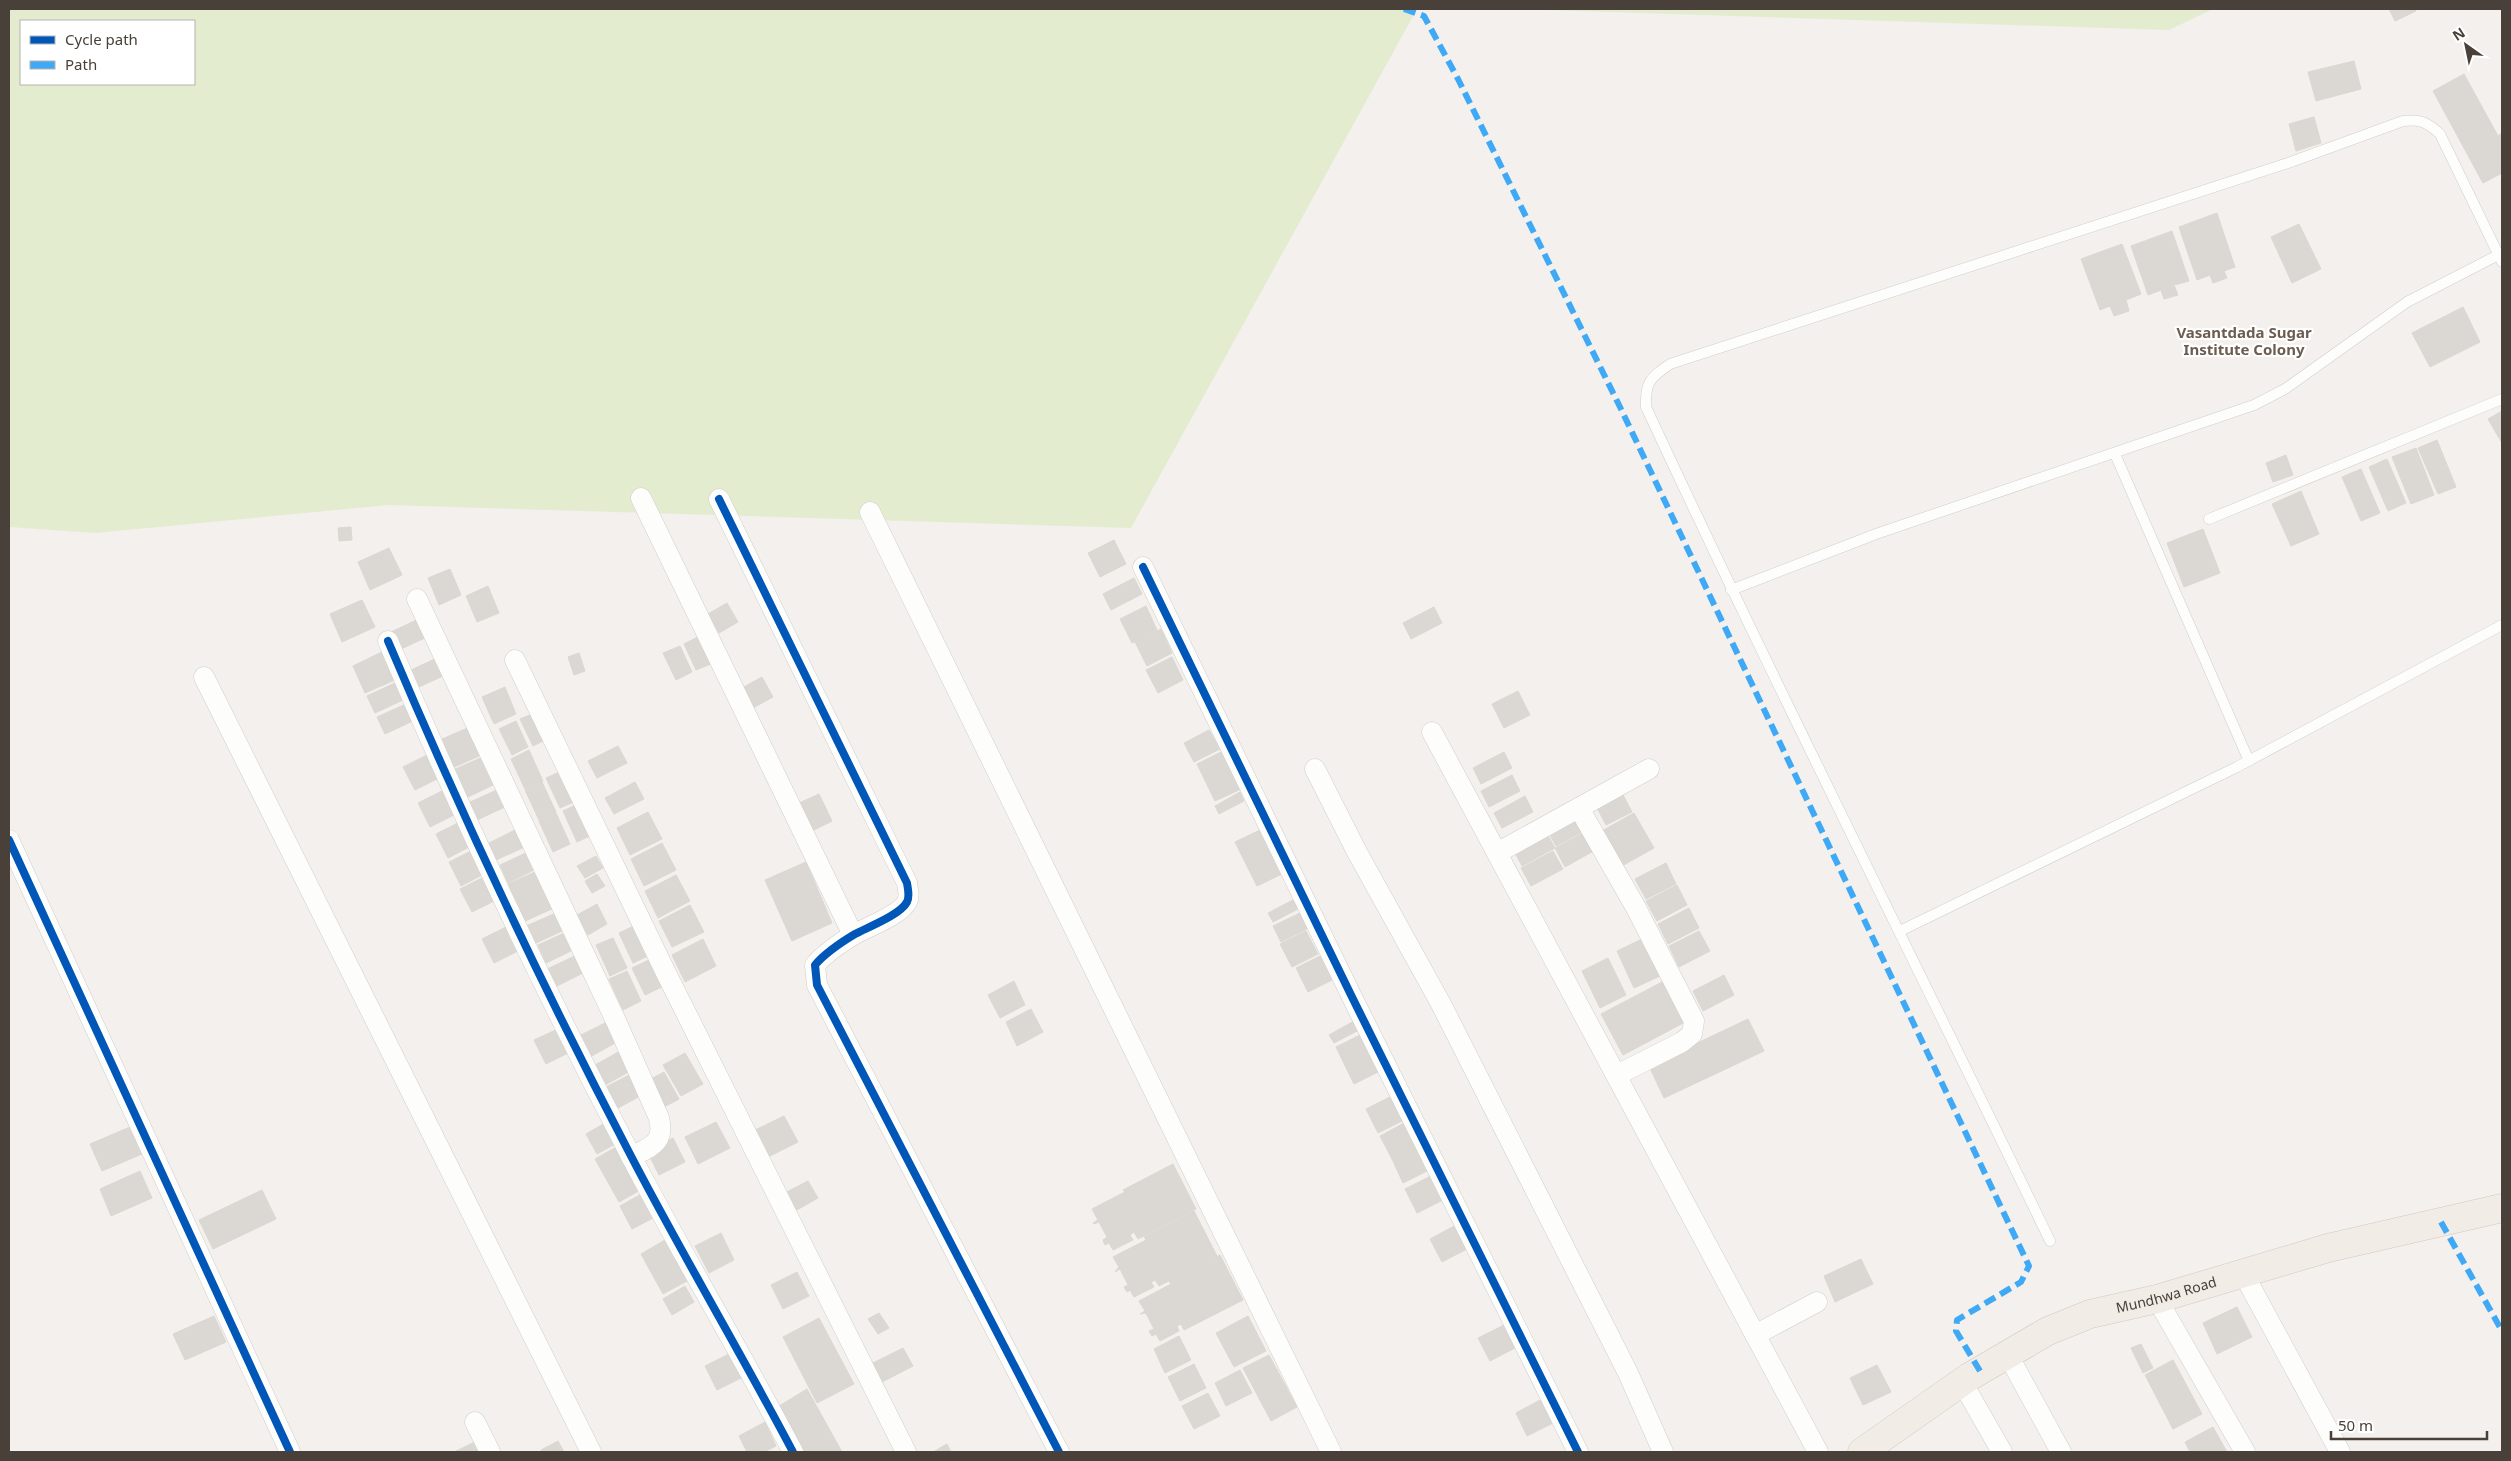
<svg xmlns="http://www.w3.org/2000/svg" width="2511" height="1461" font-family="'Noto Sans',sans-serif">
	<rect width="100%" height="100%" fill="#f3f0ed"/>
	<g fill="#e4eccf" fill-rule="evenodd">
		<path d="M 9,9 L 1417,9 L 1131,528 L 389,505 L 95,533 L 9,527 ZM 21,21 L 194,21 L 194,84 L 21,84 Z"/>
		<path d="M 1513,9 L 2213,9 L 2169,30 Z"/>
	</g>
	<g fill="#dbd8d4" stroke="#dbd7d3">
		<path d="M 2389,9 L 2415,9 L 2416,11 L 2395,21 Z"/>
		<path d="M 2354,61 L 2361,89 L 2316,101 L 2308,72 Z"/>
		<path d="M 2464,74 L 2498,136 L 2502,133 L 2502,173 L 2483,183 L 2433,91 Z"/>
		<path d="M 2314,117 L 2321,143 L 2296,151 L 2289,124 Z"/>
		<path d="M 2217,213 L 2235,267 L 2224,271 L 2227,278 L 2213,283 L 2210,275 L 2197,280 L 2179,227 Z"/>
		<path d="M 2299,224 L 2321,269 L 2292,283 L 2271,237 Z"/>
		<path d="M 2172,231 L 2189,281 L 2174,285 L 2178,295 L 2164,299 L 2161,290 L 2148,295 L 2131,246 Z"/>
		<path d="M 2122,244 L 2141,294 L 2126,300 L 2129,311 L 2114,316 L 2110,306 L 2100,310 L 2081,259 Z"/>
		<path d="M 2463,307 L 2480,342 L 2430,367 L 2412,333 Z"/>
		<path d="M 2502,411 L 2502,443 L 2488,419 Z"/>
		<path d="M 2437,440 L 2456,487 L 2438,494 L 2418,448 Z"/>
		<path d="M 2416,448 L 2434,495 L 2411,504 L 2392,457 Z"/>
		<path d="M 2286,455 L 2293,475 L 2273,482 L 2266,463 Z"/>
		<path d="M 2387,459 L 2406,503 L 2388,511 L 2369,467 Z"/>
		<path d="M 2361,469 L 2380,513 L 2361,521 L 2342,477 Z"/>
		<path d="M 2301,491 L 2319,534 L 2291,546 L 2272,504 Z"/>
		<path d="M 351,527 L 352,540 L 339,541 L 338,528 Z"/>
		<path d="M 2203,529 L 2220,573 L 2184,587 L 2167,543 Z"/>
		<path d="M 1114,540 L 1126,564 L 1100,577 L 1088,553 Z"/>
		<path d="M 389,548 L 402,575 L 370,590 L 358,562 Z"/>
		<path d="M 450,569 L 461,595 L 439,605 L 428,578 Z"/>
		<path d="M 1134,578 L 1142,594 L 1111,610 L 1103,594 Z"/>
		<path d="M 488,586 L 499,613 L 477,622 L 466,596 Z"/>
		<path d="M 362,600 L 375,627 L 342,642 L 330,614 Z"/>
		<path d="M 727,603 L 738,622 L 719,633 L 708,614 Z"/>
		<path d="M 1146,606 L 1157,630 L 1132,643 L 1120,619 Z"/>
		<path d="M 1434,607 L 1442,623 L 1411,639 L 1403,623 Z"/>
		<path d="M 421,618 L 429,636 L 399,650 L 391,632 Z"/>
		<path d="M 1161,629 L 1172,653 L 1147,666 L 1135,642 Z"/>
		<path d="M 700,636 L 713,663 L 696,670 L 684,644 Z"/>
		<path d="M 680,646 L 692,672 L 676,680 L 663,653 Z"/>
		<path d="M 384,651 L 397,679 L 365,693 L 353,666 Z"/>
		<path d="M 579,653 L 585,671 L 574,675 L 568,657 Z"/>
		<path d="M 439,657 L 447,674 L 417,688 L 409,671 Z"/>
		<path d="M 1172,657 L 1183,680 L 1158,693 L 1146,670 Z"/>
		<path d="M 762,677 L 773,697 L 753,708 L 742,688 Z"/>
		<path d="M 397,682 L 405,699 L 375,713 L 367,696 Z"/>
		<path d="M 505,687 L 516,714 L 494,724 L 482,697 Z"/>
		<path d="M 1518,691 L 1530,715 L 1504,728 L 1492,704 Z"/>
		<path d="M 408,703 L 415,720 L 385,734 L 377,717 Z"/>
		<path d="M 537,712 L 549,738 L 533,746 L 520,719 Z"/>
		<path d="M 516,721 L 528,747 L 512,755 L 499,729 Z"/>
		<path d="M 472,726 L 484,754 L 452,768 L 440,740 Z"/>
		<path d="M 1209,730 L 1220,749 L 1194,762 L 1184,743 Z"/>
		<path d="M 618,746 L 627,763 L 597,778 L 588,761 Z"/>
		<path d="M 529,750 L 543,781 L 525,789 L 511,759 Z"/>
		<path d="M 1223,751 L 1241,789 L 1215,801 L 1197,764 Z"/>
		<path d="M 1504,752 L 1512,768 L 1481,784 L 1473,768 Z"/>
		<path d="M 429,754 L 441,777 L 415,790 L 403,767 Z"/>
		<path d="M 485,756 L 497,783 L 466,798 L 453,770 Z"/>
		<path d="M 564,770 L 578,800 L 560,808 L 546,778 Z"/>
		<path d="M 1512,775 L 1520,791 L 1489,807 L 1481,791 Z"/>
		<path d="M 542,782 L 556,812 L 539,820 L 525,790 Z"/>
		<path d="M 635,782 L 644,799 L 614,814 L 605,798 Z"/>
		<path d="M 499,789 L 507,806 L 477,820 L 468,803 Z"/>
		<path d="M 1620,789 L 1632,812 L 1606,825 L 1594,802 Z"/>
		<path d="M 444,790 L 456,814 L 430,827 L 418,803 Z"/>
		<path d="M 1240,792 L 1244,801 L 1219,814 L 1215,806 Z"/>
		<path d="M 819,794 L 832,821 L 810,832 L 797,804 Z"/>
		<path d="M 1525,796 L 1533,812 L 1502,828 L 1494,813 Z"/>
		<path d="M 580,803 L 594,834 L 577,842 L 563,811 Z"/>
		<path d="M 1578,810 L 1588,829 L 1556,846 L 1546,828 Z"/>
		<path d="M 648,812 L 662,839 L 630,855 L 617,828 Z"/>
		<path d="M 556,813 L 570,844 L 553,852 L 539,821 Z"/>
		<path d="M 1634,813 L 1654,848 L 1620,867 L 1600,832 Z"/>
		<path d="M 462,821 L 473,845 L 448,858 L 436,834 Z"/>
		<path d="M 519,828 L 527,846 L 496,860 L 489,843 Z"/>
		<path d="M 1260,830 L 1282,874 L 1257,886 L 1235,842 Z"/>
		<path d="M 1545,830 L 1555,848 L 1522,866 L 1512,847 Z"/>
		<path d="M 1587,831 L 1597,849 L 1565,867 L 1555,848 Z"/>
		<path d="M 662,843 L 676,870 L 644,886 L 631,859 Z"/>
		<path d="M 475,849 L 486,873 L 461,886 L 449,862 Z"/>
		<path d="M 530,851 L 538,868 L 508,883 L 500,865 Z"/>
		<path d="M 1553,851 L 1563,869 L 1531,886 L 1521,868 Z"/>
		<path d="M 596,856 L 603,868 L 585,878 L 577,866 Z"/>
		<path d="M 806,862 L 832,923 L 792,941 L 765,880 Z"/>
		<path d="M 1666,863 L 1676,884 L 1646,899 L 1635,879 Z"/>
		<path d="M 537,871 L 554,908 L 523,922 L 506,885 Z"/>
		<path d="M 597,874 L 605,886 L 592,893 L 585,881 Z"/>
		<path d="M 676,875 L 690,901 L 658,918 L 645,891 Z"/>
		<path d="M 486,876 L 498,899 L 472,912 L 460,889 Z"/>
		<path d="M 1677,885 L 1687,905 L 1657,921 L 1646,901 Z"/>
		<path d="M 1293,900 L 1298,909 L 1273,922 L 1268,913 Z"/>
		<path d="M 597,904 L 607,924 L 588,935 L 577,915 Z"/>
		<path d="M 690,905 L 704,932 L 672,947 L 659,921 Z"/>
		<path d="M 1689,908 L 1699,928 L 1668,944 L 1658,924 Z"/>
		<path d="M 556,913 L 564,930 L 534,944 L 526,926 Z"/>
		<path d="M 1300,913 L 1307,929 L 1281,942 L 1273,926 Z"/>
		<path d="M 636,925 L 650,955 L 633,963 L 619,933 Z"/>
		<path d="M 508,926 L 520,950 L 494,963 L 482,939 Z"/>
		<path d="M 569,931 L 577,948 L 546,963 L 538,945 Z"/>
		<path d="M 1306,931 L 1318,954 L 1292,967 L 1280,944 Z"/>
		<path d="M 1699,931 L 1710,951 L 1679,967 L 1669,946 Z"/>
		<path d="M 613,938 L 627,968 L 610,976 L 596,945 Z"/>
		<path d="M 703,939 L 716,966 L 685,982 L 672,955 Z"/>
		<path d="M 1642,939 L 1660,976 L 1634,988 L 1617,951 Z"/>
		<path d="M 577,955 L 585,972 L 555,987 L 547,969 Z"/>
		<path d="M 1322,955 L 1334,979 L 1308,992 L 1296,968 Z"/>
		<path d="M 653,958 L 666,985 L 645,995 L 632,968 Z"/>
		<path d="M 1608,958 L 1626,995 L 1600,1008 L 1582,971 Z"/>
		<path d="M 627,971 L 641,1001 L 623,1010 L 609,979 Z"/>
		<path d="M 1724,975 L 1734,995 L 1703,1011 L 1693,991 Z"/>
		<path d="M 1666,980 L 1687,1021 L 1623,1055 L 1601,1014 Z"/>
		<path d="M 1014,981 L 1025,1005 L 1000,1018 L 988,995 Z"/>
		<path d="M 1031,1009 L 1043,1032 L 1017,1046 L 1006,1022 Z"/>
		<path d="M 1748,1019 L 1764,1051 L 1664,1098 L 1649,1066 Z"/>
		<path d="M 1354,1021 L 1359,1030 L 1334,1043 L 1329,1035 Z"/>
		<path d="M 607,1022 L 617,1042 L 588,1058 L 577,1037 Z"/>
		<path d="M 560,1028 L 572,1051 L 546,1064 L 534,1040 Z"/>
		<path d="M 1362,1034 L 1380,1071 L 1354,1084 L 1336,1047 Z"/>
		<path d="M 622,1050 L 632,1070 L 605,1085 L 595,1065 Z"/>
		<path d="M 685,1053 L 703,1084 L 681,1096 L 663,1065 Z"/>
		<path d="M 664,1072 L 679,1099 L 664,1107 L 649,1080 Z"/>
		<path d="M 633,1073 L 644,1094 L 618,1108 L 606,1087 Z"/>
		<path d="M 1392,1096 L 1404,1120 L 1378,1133 L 1366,1109 Z"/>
		<path d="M 784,1116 L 798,1142 L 766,1158 L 753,1131 Z"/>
		<path d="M 716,1122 L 730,1148 L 698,1164 L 685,1137 Z"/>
		<path d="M 1406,1122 L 1417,1146 L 1392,1159 L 1380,1136 Z"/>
		<path d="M 605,1123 L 617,1143 L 597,1154 L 586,1134 Z"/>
		<path d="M 130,1127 L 142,1154 L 102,1171 L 90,1144 Z"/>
		<path d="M 673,1138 L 685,1162 L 659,1175 L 647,1151 Z"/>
		<path d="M 620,1145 L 644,1188 L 619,1202 L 595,1159 Z"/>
		<path d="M 1417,1146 L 1429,1170 L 1403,1183 L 1392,1159 Z"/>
		<path d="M 1173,1164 L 1196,1209 L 1138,1239 L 1134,1232 L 1130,1235 L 1133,1240 L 1113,1250 L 1109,1243 L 1105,1245 L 1103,1240 L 1107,1237 L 1099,1222 L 1094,1224 L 1093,1223 L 1098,1220 L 1092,1209 L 1125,1192 L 1123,1190 Z"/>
		<path d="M 140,1171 L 152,1198 L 111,1216 L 100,1189 Z"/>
		<path d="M 1431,1176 L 1443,1200 L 1417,1213 L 1405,1189 Z"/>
		<path d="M 808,1181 L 818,1198 L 795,1211 L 785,1193 Z"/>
		<path d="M 262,1190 L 276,1219 L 213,1249 L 199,1220 Z"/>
		<path d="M 645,1192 L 657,1216 L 632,1229 L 620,1206 Z"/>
		<path d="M 1194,1211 L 1217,1256 L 1159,1286 L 1155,1280 L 1151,1282 L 1154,1287 L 1134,1297 L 1130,1290 L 1127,1292 L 1124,1287 L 1128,1285 L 1120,1269 L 1115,1272 L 1119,1267 L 1113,1257 L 1146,1240 L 1144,1237 Z"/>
		<path d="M 1456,1225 L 1467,1249 L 1442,1262 L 1430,1239 Z"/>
		<path d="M 721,1233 L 734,1260 L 709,1273 L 695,1246 Z"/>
		<path d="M 665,1240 L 687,1281 L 663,1294 L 641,1254 Z"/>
		<path d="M 1220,1255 L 1243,1300 L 1184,1330 L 1181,1324 L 1177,1326 L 1179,1331 L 1160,1341 L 1156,1334 L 1152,1336 L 1149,1331 L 1154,1329 L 1146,1313 L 1140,1314 L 1145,1311 L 1139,1301 L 1171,1284 L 1169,1281 Z"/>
		<path d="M 1861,1259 L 1873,1284 L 1835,1302 L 1824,1276 Z"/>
		<path d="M 797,1272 L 809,1296 L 783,1309 L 771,1285 Z"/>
		<path d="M 685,1286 L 694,1302 L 672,1315 L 663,1299 Z"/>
		<path d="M 2237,1307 L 2252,1337 L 2217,1354 L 2203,1323 Z"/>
		<path d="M 879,1313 L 889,1328 L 878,1334 L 868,1319 Z"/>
		<path d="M 214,1316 L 226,1342 L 185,1360 L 173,1334 Z"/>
		<path d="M 1248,1316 L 1266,1351 L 1234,1367 L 1216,1333 Z"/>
		<path d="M 819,1318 L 854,1384 L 817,1403 L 783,1337 Z"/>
		<path d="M 1504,1325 L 1515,1348 L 1490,1361 L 1478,1338 Z"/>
		<path d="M 1179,1336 L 1191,1360 L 1165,1373 L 1154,1349 Z"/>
		<path d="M 2141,1344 L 2153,1368 L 2143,1373 L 2131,1348 Z"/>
		<path d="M 903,1348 L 913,1366 L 882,1382 L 873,1363 Z"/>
		<path d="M 731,1353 L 743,1377 L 717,1390 L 705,1366 Z"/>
		<path d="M 1269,1355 L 1297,1407 L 1271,1421 L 1243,1368 Z"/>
		<path d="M 2173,1360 L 2202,1414 L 2173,1429 L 2145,1375 Z"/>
		<path d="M 1194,1364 L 1206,1388 L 1180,1401 L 1168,1377 Z"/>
		<path d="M 1877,1365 L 1891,1392 L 1863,1405 L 1850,1378 Z"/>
		<path d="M 1240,1370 L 1252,1393 L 1226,1406 L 1215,1383 Z"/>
		<path d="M 807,1389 L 842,1452 L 801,1452 L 776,1408 Z"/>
		<path d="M 1208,1393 L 1220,1416 L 1194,1429 L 1182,1406 Z"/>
		<path d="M 1542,1399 L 1553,1423 L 1527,1436 L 1516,1413 Z"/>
		<path d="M 765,1422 L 776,1446 L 764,1452 L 747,1452 L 739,1436 Z"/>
		<path d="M 2213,1427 L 2227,1452 L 2190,1452 L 2185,1442 Z"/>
		<path d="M 479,1440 L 485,1452 L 454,1452 Z"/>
		<path d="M 558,1441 L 564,1452 L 542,1452 L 541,1450 Z"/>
		<path d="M 947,1444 L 951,1452 L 933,1452 Z"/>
	</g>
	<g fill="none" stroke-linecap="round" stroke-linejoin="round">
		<g stroke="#d1cecb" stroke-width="11">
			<g id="lane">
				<path d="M 2115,454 L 2249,761"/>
				<path d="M 2209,519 L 2502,399"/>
				<path d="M 1731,590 L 1876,534 L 2254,405 L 2285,389 L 2407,302 L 2502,253"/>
				<path d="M 1900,931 L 2237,767 L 2502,625"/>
				<path d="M 2050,1241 C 1916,963 1776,687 1646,407 C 1645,382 1650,378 1670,364 L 2288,163 L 2403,121 C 2420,119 2427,122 2440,134 L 2502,262"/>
			</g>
		</g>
		<g stroke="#d1cecb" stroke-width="21">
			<g id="street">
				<path d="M 641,498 L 853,935"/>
				<path d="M 719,499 L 907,883 C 908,890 910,896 907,902 C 900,915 868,927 855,934 C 840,943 826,952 815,965 L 817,985 L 1059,1452"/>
				<path d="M 870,512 L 1331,1452"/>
				<path d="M 1143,567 L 1351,995 L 1578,1452"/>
				<path d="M 417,599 L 616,1021 L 659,1118 C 665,1144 651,1146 631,1157"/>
				<path d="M 388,641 C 462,816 543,988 631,1156 C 683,1256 741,1353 793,1452"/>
				<path d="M 515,660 L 666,973 L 906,1452"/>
				<path d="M 204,677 L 591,1452"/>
				<path d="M 1432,732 L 1818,1452"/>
				<path d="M 1315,769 L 1357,852 L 1441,1004 L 1628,1373 L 1663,1452"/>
				<path d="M 1579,808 L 1635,906 L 1694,1021 L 1692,1034 L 1682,1042 L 1617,1075"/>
				<path d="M 9,840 L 290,1452"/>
				<path d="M 1497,853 L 1649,769"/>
				<path d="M 2243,1273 L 2340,1452"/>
				<path d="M 2157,1299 L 2245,1452"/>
				<path d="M 1755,1335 L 1817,1302"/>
				<path d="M 2008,1355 L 2061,1452"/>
				<path d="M 1962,1382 L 2002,1452"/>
				<path d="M 475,1422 L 490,1452"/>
			</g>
		</g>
		<g stroke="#d4c9bc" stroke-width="29">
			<g id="primary">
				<path id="s1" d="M 1862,1452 L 1969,1377 L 2048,1331 L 2090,1314 L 2157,1299 L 2328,1248 L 2502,1208"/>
			</g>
		</g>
		<use href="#lane" stroke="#fdfdfc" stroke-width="10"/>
		<use href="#street" stroke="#fdfdfc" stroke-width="20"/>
		<use href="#primary" stroke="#f1ece5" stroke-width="28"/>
		<g stroke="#3fa9f5" stroke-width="6" stroke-dasharray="12 6" stroke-linecap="butt">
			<path d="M 1404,9 L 1424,16 L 1458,79 L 1620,407 L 2029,1266 L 2021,1282 L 1957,1320 L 1956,1331 L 1980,1371"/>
			<path d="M 2441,1222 L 2502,1331"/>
		</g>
		<g stroke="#fff" stroke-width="11">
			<g id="cycleway">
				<path d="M 719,499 L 907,883 C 908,890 910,896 907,902 C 900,915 868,927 855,934 C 840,943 826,952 815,965 L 817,985 L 1059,1452"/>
				<path d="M 1143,567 L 1351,995 L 1578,1452"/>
				<path d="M 388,641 C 462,816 543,988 631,1156 C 683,1256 741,1353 793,1452"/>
				<path d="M 9,840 L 290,1452"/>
			</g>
		</g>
		<use href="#cycleway" stroke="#0057b8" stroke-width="8"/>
	</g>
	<g text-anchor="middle" stroke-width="4.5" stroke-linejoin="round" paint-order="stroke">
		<g font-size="14" fill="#494139" stroke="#fff">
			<text dy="5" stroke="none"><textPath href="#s1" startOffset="346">Mundhwa Road</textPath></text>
		</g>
		<g font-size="15" font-weight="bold" fill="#6c5d50" stroke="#fff">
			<text x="2244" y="338">Vasantdada Sugar<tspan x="2244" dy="17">Institute Colony</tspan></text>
		</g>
	</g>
	<rect width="2511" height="1461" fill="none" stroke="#494139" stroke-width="20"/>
	<rect x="20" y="20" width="175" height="65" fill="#ffffff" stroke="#b6b3b0"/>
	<rect x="30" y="36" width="25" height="8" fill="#0057b8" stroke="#b6b3b0"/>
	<text x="65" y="45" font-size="15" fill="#494139">Cycle path</text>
	<rect x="30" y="61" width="25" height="8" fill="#3fa9f5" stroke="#b6b3b0"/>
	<text x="65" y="70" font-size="15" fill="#494139">Path</text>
	<g transform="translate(2466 45) rotate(327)" stroke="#ffffff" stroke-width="4" paint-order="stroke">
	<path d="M0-4L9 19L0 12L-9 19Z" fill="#494139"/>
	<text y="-8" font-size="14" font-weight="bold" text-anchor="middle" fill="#494139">N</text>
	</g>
	<path d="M2331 1431v8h156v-8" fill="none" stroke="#494139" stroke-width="2.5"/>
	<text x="2338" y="1431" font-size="15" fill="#494139" stroke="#ffffff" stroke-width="4" paint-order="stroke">50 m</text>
</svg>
